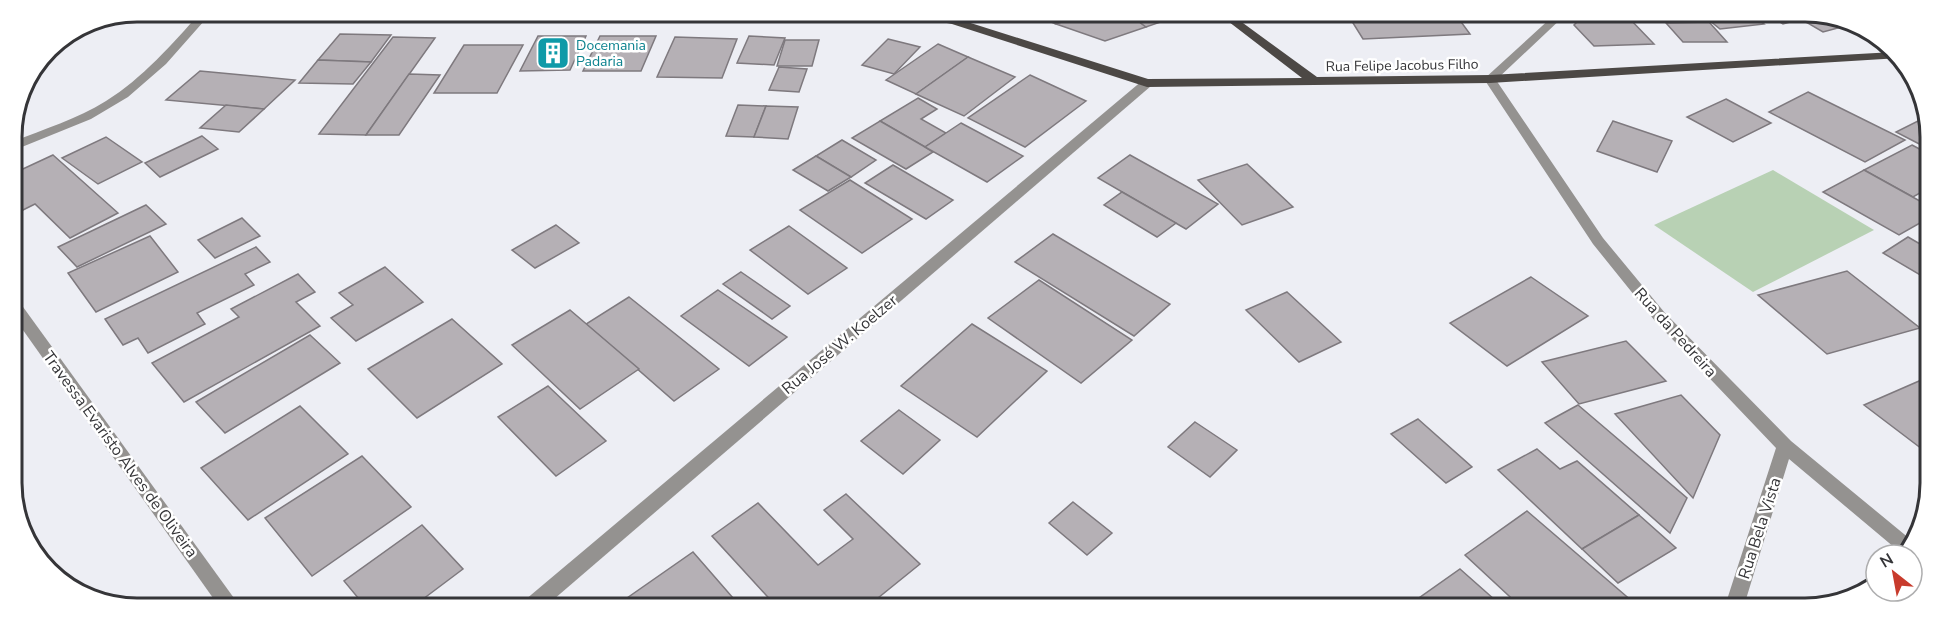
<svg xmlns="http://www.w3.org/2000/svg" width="1942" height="621" font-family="'Nunito Sans',sans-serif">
	<rect width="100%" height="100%" fill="#edeef4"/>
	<path fill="#b8d1b4" d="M 1773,170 L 1874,230 L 1753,292 L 1654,225 Z"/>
	<g fill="#b5b0b5" stroke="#7e797e" stroke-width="1.5">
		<path d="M 1030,14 L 1085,14 L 1056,24 Z"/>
		<path d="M 1085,14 L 1130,15 L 1146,27 L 1105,41 L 1056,24 Z"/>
		<path d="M 1130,15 L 1181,15 L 1146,27 Z"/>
		<path d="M 1348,15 L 1456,15 L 1470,34 L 1363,39 Z"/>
		<path d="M 1583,16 L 1627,16 L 1654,44 L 1594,46 L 1574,25 Z"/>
		<path d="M 1704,16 L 1754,16 L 1764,24 L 1720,29 Z"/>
		<path d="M 1770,16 L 1833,16 L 1849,25 L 1823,32 L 1801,19 L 1783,24 Z"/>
		<path d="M 1709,22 L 1727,42 L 1683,42 L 1666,23 Z"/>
		<path d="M 340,34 L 391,35 L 371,62 L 318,60 Z"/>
		<path d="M 538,36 L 586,36 L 570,70 L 520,71 Z"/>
		<path d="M 600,36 L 656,36 L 641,71 L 583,71 Z"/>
		<path d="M 749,36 L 785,38 L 774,65 L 737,63 Z"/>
		<path d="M 393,37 L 435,38 L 366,135 L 319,134 Z"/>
		<path d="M 675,37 L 737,39 L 722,78 L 657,77 Z"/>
		<path d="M 888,39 L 920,47 L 894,74 L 862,65 Z"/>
		<path d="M 785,40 L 819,40 L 812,66 L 777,66 Z"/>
		<path d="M 938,44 L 968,57 L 916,94 L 886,80 Z"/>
		<path d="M 464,45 L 523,45 L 497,93 L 434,93 Z"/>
		<path d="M 968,57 L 1015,77 L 964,116 L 916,94 Z"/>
		<path d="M 318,60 L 371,62 L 353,84 L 299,83 Z"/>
		<path d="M 779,67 L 807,69 L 799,92 L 769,90 Z"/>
		<path d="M 200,71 L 295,80 L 264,109 L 166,100 Z"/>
		<path d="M 409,74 L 440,75 L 399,135 L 366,135 Z"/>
		<path d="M 1030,75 L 1086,101 L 1025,147 L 968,118 Z"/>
		<path d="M 1808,92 L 1905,140 L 1865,162 L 1769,112 Z"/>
		<path d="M 918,98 L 937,109 L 921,119 L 946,133 L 925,147 L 880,121 Z"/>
		<path d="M 1726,99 L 1771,123 L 1733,142 L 1687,117 Z"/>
		<path d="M 226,105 L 264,109 L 239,132 L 200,128 Z"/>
		<path d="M 738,105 L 766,106 L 754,137 L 726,136 Z"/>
		<path d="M 766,106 L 798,107 L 788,139 L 754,137 Z"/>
		<path d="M 1928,116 L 1927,148 L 1896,132 Z"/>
		<path d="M 880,121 L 925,147 L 933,152 L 906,169 L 852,138 Z"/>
		<path d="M 1613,121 L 1672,141 L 1657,172 L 1597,151 Z"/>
		<path d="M 961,123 L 1023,156 L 987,182 L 925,147 Z"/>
		<path d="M 202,136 L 218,149 L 160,177 L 145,163 Z"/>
		<path d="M 106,137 L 142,162 L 98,184 L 62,158 Z"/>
		<path d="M 842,140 L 876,160 L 851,177 L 816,156 Z"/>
		<path d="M 1912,145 L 1927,153 L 1927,189 L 1913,197 L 1864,170 Z"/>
		<path d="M 53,155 L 118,213 L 70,238 L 35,204 L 13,215 L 12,174 Z"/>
		<path d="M 1130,155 L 1218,204 L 1186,229 L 1098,178 Z"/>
		<path d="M 816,156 L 851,177 L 828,191 L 793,170 Z"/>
		<path d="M 1247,164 L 1293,207 L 1242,225 L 1198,180 Z"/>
		<path d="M 893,165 L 953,200 L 926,219 L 865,183 Z"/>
		<path d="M 1864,170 L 1927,205 L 1927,219 L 1899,235 L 1823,192 Z"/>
		<path d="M 850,180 L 912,219 L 862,253 L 800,210 Z"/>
		<path d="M 1122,192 L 1176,223 L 1157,237 L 1104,205 Z"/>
		<path d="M 146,205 L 166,224 L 77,267 L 58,247 Z"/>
		<path d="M 242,218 L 260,236 L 215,258 L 198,240 Z"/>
		<path d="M 556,225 L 579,243 L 535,268 L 512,250 Z"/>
		<path d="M 789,226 L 847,268 L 808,294 L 750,250 Z"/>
		<path d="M 1053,234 L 1170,304 L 1134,336 L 1015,262 Z"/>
		<path d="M 150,236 L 178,272 L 96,312 L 68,273 Z"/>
		<path d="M 1908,237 L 1927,248 L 1927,279 L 1883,253 Z"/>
		<path d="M 256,247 L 270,262 L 245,274 L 254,285 L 197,313 L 205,324 L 148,353 L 138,338 L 123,345 L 105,319 Z"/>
		<path d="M 385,267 L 423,302 L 356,341 L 331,318 L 353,305 L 339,293 Z"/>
		<path d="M 1847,271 L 1920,328 L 1827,354 L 1758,295 Z"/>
		<path d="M 741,272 L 790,306 L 772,319 L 723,284 Z"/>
		<path d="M 298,274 L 315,292 L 296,302 L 320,326 L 184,402 L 152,363 L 239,317 L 231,309 Z"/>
		<path d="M 1531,277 L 1588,316 L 1507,366 L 1450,323 Z"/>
		<path d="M 1039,280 L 1132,340 L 1081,383 L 988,318 Z"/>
		<path d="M 718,290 L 787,337 L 749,366 L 681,316 Z"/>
		<path d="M 1287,292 L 1341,342 L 1299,362 L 1246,310 Z"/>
		<path d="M 629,297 L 719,369 L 674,401 L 586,324 Z"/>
		<path d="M 570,310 L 639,369 L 580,409 L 512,345 Z"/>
		<path d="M 452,319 L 502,364 L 417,418 L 368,369 Z"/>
		<path d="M 972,324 L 1047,371 L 977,437 L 901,386 Z"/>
		<path d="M 310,335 L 340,363 L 225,433 L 196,402 Z"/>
		<path d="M 1626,341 L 1666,381 L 1579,404 L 1542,362 Z"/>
		<path d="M 1926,378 L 1926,452 L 1864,405 Z"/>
		<path d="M 548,386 L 606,441 L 556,476 L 498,417 Z"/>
		<path d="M 1681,395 L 1720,435 L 1693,498 L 1615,414 Z"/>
		<path d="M 1578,405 L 1687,498 L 1670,533 L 1545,423 Z"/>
		<path d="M 300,406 L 348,454 L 248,520 L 201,468 Z"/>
		<path d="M 899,410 L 940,440 L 903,474 L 861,441 Z"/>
		<path d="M 1418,419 L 1472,467 L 1446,483 L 1391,434 Z"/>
		<path d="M 1195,422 L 1237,450 L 1210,477 L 1168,447 Z"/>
		<path d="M 1537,449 L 1560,469 L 1577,461 L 1639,515 L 1582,549 L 1498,470 Z"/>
		<path d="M 362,456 L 411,507 L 312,576 L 265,518 Z"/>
		<path d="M 846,494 L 920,564 L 868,606 L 840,606 L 837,604 L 833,606 L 776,606 L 712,536 L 758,503 L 818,565 L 853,539 L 824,510 Z"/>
		<path d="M 1073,502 L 1112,533 L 1087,555 L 1049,523 Z"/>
		<path d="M 1527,511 L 1640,608 L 1600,608 L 1595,603 L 1588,608 L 1522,608 L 1465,555 Z"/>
		<path d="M 1639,515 L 1676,548 L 1618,583 L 1582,549 Z"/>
		<path d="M 422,525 L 463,569 L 415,605 L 364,605 L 344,581 Z"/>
		<path d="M 693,552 L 740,606 L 617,605 Z"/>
		<path d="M 1460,569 L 1504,608 L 1428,608 L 1419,598 Z"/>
	</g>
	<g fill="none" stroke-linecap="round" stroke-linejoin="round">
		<g fill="#949290" fill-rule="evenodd">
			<path d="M 201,12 L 212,12 L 166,64 L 128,97 L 91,119 L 12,151 L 12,142 C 44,129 77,119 106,101 C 143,78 172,44 201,12 Z"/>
			<path d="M 1553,16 L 1564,16 L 1496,80 L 1603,238 L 1665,313 L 1791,441 L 1910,539 L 1901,553 L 1789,459 L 1743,609 L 1724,609 L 1776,448 L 1655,321 L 1593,244 L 1484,79 Z"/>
			<path d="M 1147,79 L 1153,83 L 1151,86 L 546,606 L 523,606 L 525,600 L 1143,80 Z"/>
			<path d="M 13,299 L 18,300 L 239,605 L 218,605 L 13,316 Z"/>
		</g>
		<path fill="#4c4845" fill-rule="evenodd" d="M 911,14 L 934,14 L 958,19 L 1148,79 L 1302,78 L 1220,15 L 1232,15 L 1317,77 L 1490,75 L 1894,52 L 1900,58 L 1490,83 L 1147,87 L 952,24 L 916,17 Z"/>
	</g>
	<defs>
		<g id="building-square" transform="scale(1.725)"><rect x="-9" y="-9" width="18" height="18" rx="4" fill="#0f9aa8" stroke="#fff"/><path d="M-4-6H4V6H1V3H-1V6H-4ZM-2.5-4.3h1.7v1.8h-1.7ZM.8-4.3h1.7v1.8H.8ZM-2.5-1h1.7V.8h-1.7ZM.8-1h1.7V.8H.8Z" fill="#fff"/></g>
	</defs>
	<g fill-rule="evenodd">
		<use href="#building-square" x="553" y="53"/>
	</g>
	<g text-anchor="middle" stroke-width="5" stroke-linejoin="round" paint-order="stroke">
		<g font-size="14" fill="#0d838f" stroke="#fff" text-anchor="start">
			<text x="576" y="50">Docemania<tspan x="576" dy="16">Padaria</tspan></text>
		</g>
		<g font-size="14" fill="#353538" stroke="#fff">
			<text transform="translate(1402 65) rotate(-1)" y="5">Rua Felipe Jacobus Filho</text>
		</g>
		<g font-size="16" fill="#353538" stroke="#fff">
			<text transform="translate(1676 332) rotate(48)" y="6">Rua da Pedreira</text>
			<text transform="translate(839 344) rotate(-40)" y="6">Rua José W. Koelzer</text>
			<text transform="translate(121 454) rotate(54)" y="6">Travessa Evaristo Alves de Oliveira</text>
			<text transform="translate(1759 528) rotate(-72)" y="6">Rua Bela Vista</text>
		</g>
	</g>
	<path d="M0 0H1942V621H0ZM137 22H1805A115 115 0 0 1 1920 137V483A115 115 0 0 1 1805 598H137A115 115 0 0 1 22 483V137A115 115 0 0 1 137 22Z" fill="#fff" fill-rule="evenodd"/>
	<path fill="none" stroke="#353538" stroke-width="3" d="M137 22H1805A115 115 0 0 1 1920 137V483A115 115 0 0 1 1805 598H137A115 115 0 0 1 22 483V137A115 115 0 0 1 137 22Z"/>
	<g transform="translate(1894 573) rotate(329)"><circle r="28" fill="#ffffff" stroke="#aeaeaf" stroke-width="1.5"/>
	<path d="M0-4.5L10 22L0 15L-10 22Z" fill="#c83b2c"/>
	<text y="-9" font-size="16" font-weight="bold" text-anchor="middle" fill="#353538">N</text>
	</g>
</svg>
